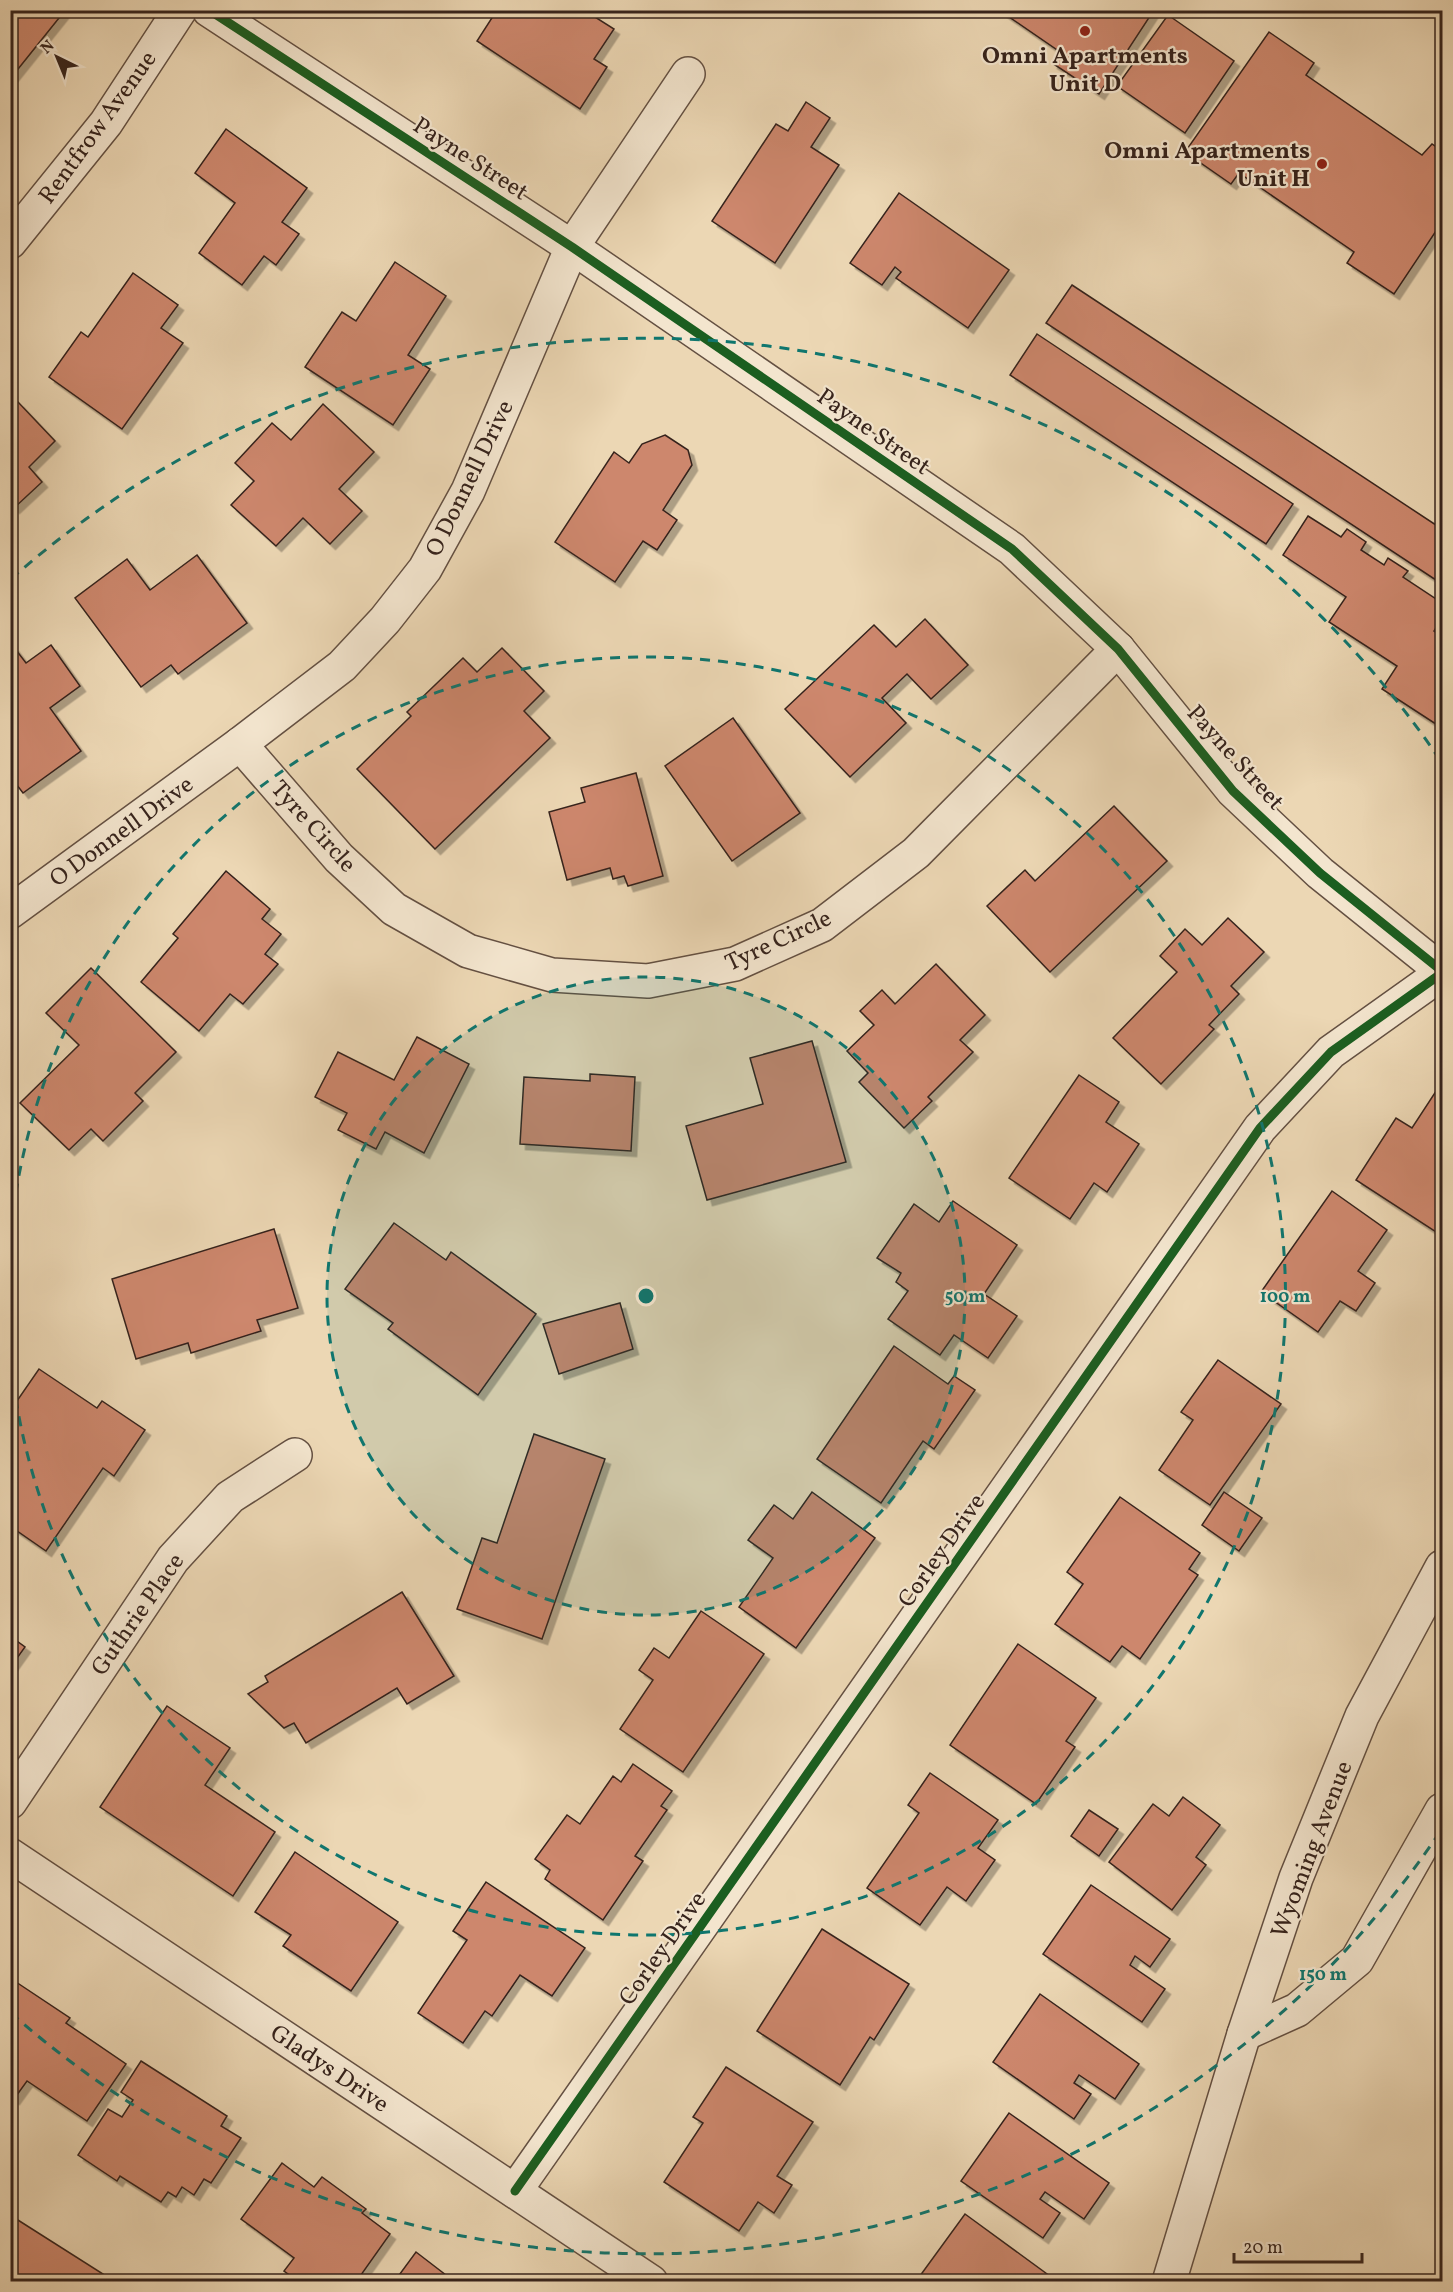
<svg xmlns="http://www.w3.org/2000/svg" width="1453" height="2292" font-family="Vollkorn,serif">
	<defs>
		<filter id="shadow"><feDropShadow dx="5.5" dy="5.5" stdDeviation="0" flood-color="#0004"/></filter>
	</defs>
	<rect width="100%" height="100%" fill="#ecd7b4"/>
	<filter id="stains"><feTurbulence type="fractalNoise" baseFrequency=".00333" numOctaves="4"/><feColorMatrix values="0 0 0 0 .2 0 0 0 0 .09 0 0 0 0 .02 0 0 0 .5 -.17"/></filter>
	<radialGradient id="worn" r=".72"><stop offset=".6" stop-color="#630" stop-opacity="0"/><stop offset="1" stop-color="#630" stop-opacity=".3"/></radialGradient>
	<g fill="#cd876d" stroke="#36231c" stroke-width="1.5" filter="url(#shadow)">
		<path d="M 10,10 L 60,10 L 63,13 L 10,79 Z"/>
		<path d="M 497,10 L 584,10 L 614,29 L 594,59 L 607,67 L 580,109 L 477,41 Z"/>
		<path d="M 999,10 L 1154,10 L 1099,94 L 1052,63 L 1060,52 Z"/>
		<path d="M 1168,15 L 1234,61 L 1185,133 L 1117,86 Z"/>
		<path d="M 1269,32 L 1314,63 L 1306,75 L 1422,155 L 1432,144 L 1442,151 L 1442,222 L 1394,294 L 1347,263 L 1354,252 L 1239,173 L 1231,184 L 1185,152 Z"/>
		<path d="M 806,102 L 830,118 L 811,147 L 839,165 L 775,263 L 712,221 L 776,124 L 788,131 Z"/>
		<path d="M 226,129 L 307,188 L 282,222 L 299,234 L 276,265 L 264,256 L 242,285 L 199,253 L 235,203 L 195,173 Z"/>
		<path d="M 899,193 L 1009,270 L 968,328 L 896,278 L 901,272 L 895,267 L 882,285 L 850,263 Z"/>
		<path d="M 395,262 L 446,296 L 408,355 L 430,369 L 393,425 L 305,367 L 342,312 L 356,321 Z"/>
		<path d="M 133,273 L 178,305 L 161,328 L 183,343 L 122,429 L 49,377 L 81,332 L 88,337 Z"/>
		<path d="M 1072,285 L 1442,529 L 1442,584 L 1046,323 Z"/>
		<path d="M 1037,334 L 1293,504 L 1266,544 L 1010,375 Z"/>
		<path d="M 18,402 L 55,441 L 29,467 L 42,482 L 14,508 L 10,504 L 10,410 Z"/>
		<path d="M 323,404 L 374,452 L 339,489 L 362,511 L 330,544 L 303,518 L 276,546 L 231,505 L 254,481 L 235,463 L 272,423 L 291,440 Z"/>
		<path d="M 665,435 L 688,450 L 692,465 L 663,510 L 677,520 L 657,550 L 643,541 L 615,582 L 555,542 L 614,452 L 629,463 L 642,444 Z"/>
		<path d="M 1308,516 L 1341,537 L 1347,529 L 1366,542 L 1361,550 L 1384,565 L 1388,558 L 1408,571 L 1403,577 L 1442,603 L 1442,618 L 1434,631 L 1442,637 L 1442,728 L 1382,689 L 1397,666 L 1329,622 L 1346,597 L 1283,555 Z"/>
		<path d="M 197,555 L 247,623 L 178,674 L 171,665 L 141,687 L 75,598 L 127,559 L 150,590 Z"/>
		<path d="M 925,619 L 968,665 L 931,699 L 907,674 L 882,698 L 906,723 L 850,777 L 785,709 L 874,625 L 896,647 Z"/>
		<path d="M 51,645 L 80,686 L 50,708 L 81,751 L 23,793 L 10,776 L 10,648 L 13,646 L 26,663 Z"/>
		<path d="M 502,648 L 544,691 L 524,711 L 550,738 L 435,849 L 357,769 L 411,716 L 407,712 L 463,658 L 477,672 Z"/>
		<path d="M 733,718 L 800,813 L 732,861 L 665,766 Z"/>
		<path d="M 636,773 L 663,876 L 628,886 L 624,876 L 613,879 L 610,868 L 567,880 L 549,812 L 585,802 L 581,788 Z"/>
		<path d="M 1114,806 L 1167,861 L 1050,972 L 987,906 L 1025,870 L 1035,881 Z"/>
		<path d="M 226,871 L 270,909 L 262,919 L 281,934 L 265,954 L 278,964 L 243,1004 L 230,994 L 199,1031 L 141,982 L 178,938 L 173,934 Z"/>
		<path d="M 1228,918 L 1264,952 L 1231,986 L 1239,994 L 1209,1025 L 1214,1029 L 1161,1084 L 1113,1038 L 1177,972 L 1160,956 L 1185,929 L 1202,945 Z"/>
		<path d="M 936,964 L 985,1015 L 960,1040 L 973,1052 L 928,1097 L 932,1101 L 904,1128 L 859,1082 L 868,1073 L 847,1051 L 874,1025 L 860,1011 L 882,990 L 895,1004 Z"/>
		<path d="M 91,968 L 176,1052 L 135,1093 L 143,1101 L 103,1141 L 91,1129 L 69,1150 L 20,1103 L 79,1045 L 46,1013 Z"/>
		<path d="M 417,1037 L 469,1064 L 424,1153 L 385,1132 L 376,1149 L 338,1130 L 347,1113 L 315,1097 L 338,1052 L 394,1080 Z"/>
		<path d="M 812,1041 L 846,1162 L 707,1200 L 686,1126 L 763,1104 L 750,1058 Z"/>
		<path d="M 590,1074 L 635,1077 L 631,1151 L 520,1144 L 524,1077 L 590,1081 Z"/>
		<path d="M 1079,1075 L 1119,1102 L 1106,1122 L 1139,1144 L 1107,1192 L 1094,1183 L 1070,1219 L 1009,1178 Z"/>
		<path d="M 1442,1082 L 1442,1221 L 1436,1232 L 1356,1180 L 1396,1118 L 1412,1128 Z"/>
		<path d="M 1332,1191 L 1387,1230 L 1358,1271 L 1375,1283 L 1356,1311 L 1340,1301 L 1318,1332 L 1261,1292 Z"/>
		<path d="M 953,1201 L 1017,1245 L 984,1294 L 1017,1316 L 988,1358 L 954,1335 L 940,1355 L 888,1319 L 908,1291 L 896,1282 L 901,1273 L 877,1258 L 914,1204 L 939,1222 Z"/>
		<path d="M 394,1223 L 446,1260 L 451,1252 L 536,1314 L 478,1395 L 388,1329 L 393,1323 L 345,1289 Z"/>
		<path d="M 274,1229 L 298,1308 L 257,1320 L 261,1331 L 191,1353 L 188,1343 L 136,1359 L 112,1279 Z"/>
		<path d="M 620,1303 L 633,1349 L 559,1374 L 543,1324 Z"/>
		<path d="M 894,1346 L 948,1384 L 954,1376 L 975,1390 L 934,1449 L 923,1441 L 881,1503 L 817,1459 Z"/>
		<path d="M 1218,1360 L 1281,1404 L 1210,1505 L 1159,1470 L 1193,1420 L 1181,1412 Z"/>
		<path d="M 39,1369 L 97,1408 L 102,1401 L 145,1430 L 114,1476 L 103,1468 L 46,1551 L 10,1526 L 10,1411 Z"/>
		<path d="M 534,1434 L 605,1459 L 542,1639 L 457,1609 L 482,1538 L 497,1543 Z"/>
		<path d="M 812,1492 L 875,1538 L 796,1648 L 739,1607 L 773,1558 L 748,1540 L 774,1505 L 793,1519 Z"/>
		<path d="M 1224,1492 L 1262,1518 L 1239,1551 L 1202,1525 Z"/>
		<path d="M 1120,1497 L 1200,1553 L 1189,1569 L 1198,1575 L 1140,1659 L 1122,1646 L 1110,1662 L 1055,1624 L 1083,1584 L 1067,1572 Z"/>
		<path d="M 402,1592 L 454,1676 L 407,1704 L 397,1688 L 306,1743 L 294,1723 L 284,1728 L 248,1694 L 268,1682 L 265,1676 Z"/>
		<path d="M 701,1611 L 764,1654 L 683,1772 L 620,1729 L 653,1680 L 639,1670 L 654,1648 L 669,1658 Z"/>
		<path d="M 10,1636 L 25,1647 L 10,1668 Z"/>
		<path d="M 1018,1644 L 1096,1698 L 1066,1741 L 1075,1747 L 1036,1804 L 950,1745 Z"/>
		<path d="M 167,1706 L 230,1748 L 205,1785 L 275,1832 L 233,1896 L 100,1807 Z"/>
		<path d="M 633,1764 L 672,1791 L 661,1806 L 667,1810 L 635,1856 L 643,1861 L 603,1920 L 545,1879 L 550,1870 L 535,1859 L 567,1815 L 580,1824 L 613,1776 L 621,1782 Z"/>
		<path d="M 930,1773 L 998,1820 L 978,1848 L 995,1860 L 966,1901 L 947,1887 L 920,1925 L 867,1888 L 919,1813 L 908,1805 Z"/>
		<path d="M 1183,1797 L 1220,1825 L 1196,1857 L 1206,1865 L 1172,1910 L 1109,1862 L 1153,1804 L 1169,1816 Z"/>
		<path d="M 1089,1810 L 1118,1829 L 1099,1856 L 1071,1836 Z"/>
		<path d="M 295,1852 L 398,1922 L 351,1991 L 283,1946 L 291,1935 L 255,1912 Z"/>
		<path d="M 486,1882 L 585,1948 L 552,1996 L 520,1975 L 492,2016 L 485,2011 L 463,2043 L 418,2013 L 467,1940 L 453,1931 Z"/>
		<path d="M 1091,1885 L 1170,1939 L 1150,1967 L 1135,1956 L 1130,1965 L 1165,1989 L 1142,2022 L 1043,1954 Z"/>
		<path d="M 822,1929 L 909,1984 L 874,2040 L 870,2037 L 840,2085 L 757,2031 Z"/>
		<path d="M 10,1978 L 70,2018 L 66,2023 L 126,2064 L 87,2121 L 27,2081 L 14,2099 L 10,2097 Z"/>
		<path d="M 1040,1994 L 1139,2064 L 1115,2099 L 1079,2075 L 1074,2083 L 1091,2094 L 1074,2119 L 993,2062 Z"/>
		<path d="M 141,2061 L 227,2116 L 221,2126 L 241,2138 L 211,2183 L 204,2179 L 194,2195 L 182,2187 L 176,2197 L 168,2192 L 161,2202 L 120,2176 L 117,2181 L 78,2155 L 108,2109 L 122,2117 L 133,2100 L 121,2092 Z"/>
		<path d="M 726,2067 L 813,2122 L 777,2176 L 792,2185 L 774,2213 L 758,2202 L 739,2231 L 664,2182 L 703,2123 L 693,2117 Z"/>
		<path d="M 1009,2113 L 1109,2183 L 1084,2219 L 1045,2192 L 1040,2199 L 1060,2213 L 1043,2238 L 961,2181 Z"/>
		<path d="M 282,2163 L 314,2187 L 322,2177 L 366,2209 L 362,2213 L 390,2234 L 356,2282 L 299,2282 L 284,2271 L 294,2258 L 241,2219 Z"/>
		<path d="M 965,2214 L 1058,2282 L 919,2282 L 917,2280 Z"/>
		<path d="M 10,2215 L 103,2274 L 98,2282 L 10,2282 Z"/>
		<path d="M 416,2252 L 455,2282 L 394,2282 Z"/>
	</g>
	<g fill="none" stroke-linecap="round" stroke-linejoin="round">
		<g stroke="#645042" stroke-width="36">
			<g id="minor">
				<path d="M 209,10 L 572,247 L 1012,549 L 1118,649 L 1233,791 L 1320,873 L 1442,971"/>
				<path d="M 10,242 L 106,123 L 180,10"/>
				<path d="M 240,744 L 339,858 L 394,909 L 468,951 L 552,975 L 648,981 L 735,964 L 822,925 L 916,853 L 1118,649"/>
				<path d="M 10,912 L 240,744 L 342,666 L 385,620 L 425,569 L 468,491 L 572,247 L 688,74"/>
				<path d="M 10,1802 L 173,1559 L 230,1497 L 295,1455"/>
				<path d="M 10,1855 L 651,2282"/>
				<path d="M 1244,2034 L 1297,2010 L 1357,1960 L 1442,1810"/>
				<path d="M 515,2191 L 1260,1128 L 1331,1052 L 1442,973"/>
				<path d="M 1169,2282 L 1244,2034 L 1296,1878 L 1362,1716 L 1442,1567"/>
			</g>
		</g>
		<use href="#minor" stroke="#f3e5ce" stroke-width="33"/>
		<g stroke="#f3e5ce" stroke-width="13">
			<g id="cycleway">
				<path d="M 209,10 L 572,247 L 1012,549 L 1118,649 L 1233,791 L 1320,873 L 1442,971"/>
				<path d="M 515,2191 L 1260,1128 L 1331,1052 L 1442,973"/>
			</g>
		</g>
		<use href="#cycleway" stroke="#1b5e20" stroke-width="9"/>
	</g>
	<circle cx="646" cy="1296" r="319" fill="#0f766e" fill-opacity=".12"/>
	<g fill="none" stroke="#0f766e" stroke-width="3" stroke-dasharray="10 8">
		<circle cx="646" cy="1296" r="319"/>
		<path d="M11 1229A639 639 0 1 1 11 1363"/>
		<path d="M1440 1832A958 958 0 0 1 11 2013M11 579A958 958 0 0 1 1440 760"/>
	</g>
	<g fill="#8f2418" stroke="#f3e5ce" stroke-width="2">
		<circle cx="1085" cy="31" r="6"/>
		<circle cx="1322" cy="164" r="6"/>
	</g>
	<g text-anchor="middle" stroke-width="4.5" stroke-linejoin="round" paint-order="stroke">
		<g font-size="24" font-weight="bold" fill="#36231c" stroke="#f3e5ce">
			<text x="1085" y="63">Omni Apartments<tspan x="1085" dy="28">Unit D</tspan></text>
			<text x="1310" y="158" text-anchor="end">Omni Apartments<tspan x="1310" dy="28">Unit H</tspan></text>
		</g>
		<g font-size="24" fill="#36231c" stroke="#f3e5ce">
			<text transform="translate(97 127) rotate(-54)" y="8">Rentfrow Avenue</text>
			<text transform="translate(471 158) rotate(33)" y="8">Payne Street</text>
			<text transform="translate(874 431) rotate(35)" y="8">Payne Street</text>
			<text transform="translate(469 478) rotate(-64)" y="8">O Donnell Drive</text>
			<text transform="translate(1236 757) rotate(48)" y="8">Payne Street</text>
			<text transform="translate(314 826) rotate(48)" y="8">Tyre Circle</text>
			<text transform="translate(121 831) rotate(-36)" y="8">O Donnell Drive</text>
			<text transform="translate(778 940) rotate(-25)" y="8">Tyre Circle</text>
			<text transform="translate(941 1550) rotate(-55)" y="8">Corley Drive</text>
			<text transform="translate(137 1614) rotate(-55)" y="8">Guthrie Place</text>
			<text transform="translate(1311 1849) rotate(-69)" y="8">Wyoming Avenue</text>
			<text transform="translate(662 1948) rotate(-55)" y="8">Corley Drive</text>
			<text transform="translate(330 2068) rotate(34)" y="8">Gladys Drive</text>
		</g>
	</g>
	<circle cx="646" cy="1296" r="9" fill="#0f766e" stroke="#f3e5ce" stroke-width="3"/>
	<g font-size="18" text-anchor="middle" font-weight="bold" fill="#0f766e" stroke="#f3e5ce" stroke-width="4.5" stroke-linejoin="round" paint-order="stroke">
		<text x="965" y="1302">50 m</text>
		<text x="1285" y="1302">100 m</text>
		<text x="1323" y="1980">150 m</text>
	</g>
	<rect width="1453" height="2292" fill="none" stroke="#ecd7b4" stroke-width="36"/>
	<rect x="12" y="12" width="1429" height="2268" fill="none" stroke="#36231c" stroke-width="3"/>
	<rect x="18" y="18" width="1417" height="2256" fill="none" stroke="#36231c" stroke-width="1.5"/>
	<g transform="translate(57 57) rotate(317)" stroke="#f3e5ce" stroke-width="4.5" paint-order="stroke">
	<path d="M0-4.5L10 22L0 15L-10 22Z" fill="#36231c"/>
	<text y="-9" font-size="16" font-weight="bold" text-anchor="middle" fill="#36231c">N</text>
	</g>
	<path d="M1234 2253v9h128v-9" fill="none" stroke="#36231c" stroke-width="3"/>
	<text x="1243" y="2253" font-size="18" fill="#36231c" stroke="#f3e5ce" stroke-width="4.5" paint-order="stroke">20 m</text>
	<rect width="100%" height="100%" filter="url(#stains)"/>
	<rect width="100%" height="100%" fill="url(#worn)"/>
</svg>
